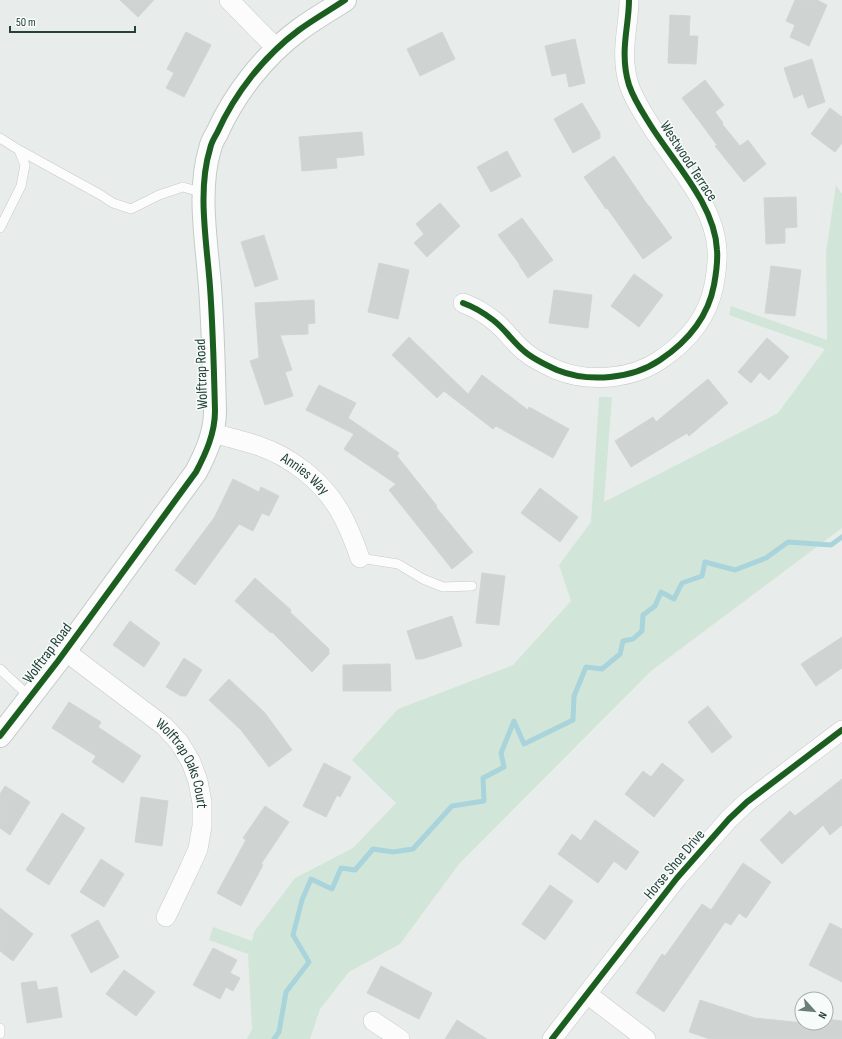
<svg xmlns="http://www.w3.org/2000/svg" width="842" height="1039" font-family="'Sofia Sans Condensed',sans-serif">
	<rect width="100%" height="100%" fill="#e8edeb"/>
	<path fill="#d1e6d8" d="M 836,185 L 842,194 L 842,528 L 651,671 L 459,864 L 400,944 L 349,972 L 320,1009 L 310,1039 L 247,1039 L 252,1029 L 248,954 L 209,940 L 213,927 L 252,941 L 254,932 L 295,878 L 353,848 L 396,803 L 352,760 L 398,709 L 513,665 L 571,601 L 559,565 L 591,522 L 599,397 L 612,397 L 604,502 L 778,413 L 825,349 L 729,315 L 731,306 L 827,340 L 826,252 Z"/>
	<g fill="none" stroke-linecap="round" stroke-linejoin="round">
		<path stroke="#a9d4db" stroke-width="5" d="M 274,1039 L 279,1032 L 286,992 L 309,962 L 293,935 L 302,900 L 311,879 L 332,889 L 341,868 L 355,870 L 373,849 L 393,852 L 413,849 L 452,806 L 484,801 L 483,778 L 504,767 L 501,753 L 514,721 L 524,744 L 573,720 L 574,696 L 586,667 L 602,669 L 620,654 L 623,641 L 633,639 L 642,631 L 643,615 L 655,606 L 661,592 L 674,599 L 682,583 L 702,576 L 705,562 L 735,570 L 766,558 L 788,542 L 831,545 L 842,537"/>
	</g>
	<g fill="#cfd4d2" stroke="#d1d6d4">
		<path d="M 120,0 L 154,0 L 138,17 Z"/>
		<path d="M 795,0 L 817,0 L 827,5 L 809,46 L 790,37 L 795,25 L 786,21 Z"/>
		<path d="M 670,15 L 690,16 L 689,36 L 698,36 L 696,64 L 668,63 Z"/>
		<path d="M 186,32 L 211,45 L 184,97 L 166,88 L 174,73 L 167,69 Z"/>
		<path d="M 442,32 L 455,59 L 420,76 L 407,49 Z"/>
		<path d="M 575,39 L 585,83 L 569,87 L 566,73 L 552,76 L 545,46 Z"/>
		<path d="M 812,59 L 825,102 L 808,108 L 803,94 L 794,98 L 784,68 Z"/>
		<path d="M 705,80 L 724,105 L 715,112 L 723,123 L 722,124 L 740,146 L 748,140 L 766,164 L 744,182 L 715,146 L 717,145 L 682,98 Z"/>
		<path d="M 582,103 L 600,133 L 600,138 L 573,153 L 554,119 Z"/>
		<path d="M 830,108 L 842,117 L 842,143 L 835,152 L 811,134 Z"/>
		<path d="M 362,132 L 364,155 L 336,158 L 337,168 L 302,171 L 299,137 Z"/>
		<path d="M 507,151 L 521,176 L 491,192 L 477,167 Z"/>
		<path d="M 614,156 L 649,207 L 649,206 L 672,238 L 643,259 L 607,208 L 606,209 L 584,177 Z"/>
		<path d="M 796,197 L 797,227 L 785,228 L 785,243 L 766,244 L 764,198 Z"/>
		<path d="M 440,203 L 460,226 L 427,257 L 414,243 L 424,234 L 416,224 Z"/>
		<path d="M 522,218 L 553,260 L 528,278 L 519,265 L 520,265 L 498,235 Z"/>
		<path d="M 264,235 L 278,279 L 255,287 L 241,242 Z"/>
		<path d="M 379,263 L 409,270 L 398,319 L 368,312 Z"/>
		<path d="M 771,266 L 801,270 L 795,316 L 765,313 Z"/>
		<path d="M 634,274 L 663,295 L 639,327 L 611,306 Z"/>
		<path d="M 554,290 L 592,295 L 588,328 L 549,323 Z"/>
		<path d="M 314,300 L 315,323 L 308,324 L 308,334 L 280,335 L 292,370 L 285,372 L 293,396 L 265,405 L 250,361 L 259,358 L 255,303 Z"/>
		<path d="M 409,337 L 468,394 L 482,375 L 528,410 L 529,407 L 569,429 L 553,458 L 496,426 L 493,429 L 444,391 L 437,398 L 392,355 Z"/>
		<path d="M 767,338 L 789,357 L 769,380 L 760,372 L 751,383 L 738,372 Z"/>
		<path d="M 708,379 L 728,403 L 689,436 L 687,433 L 631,467 L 615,441 L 653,417 L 656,422 Z"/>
		<path d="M 319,385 L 356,403 L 348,418 L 399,453 L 397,456 L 437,506 L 436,507 L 473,552 L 452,569 L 389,490 L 396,484 L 344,449 L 354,434 L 306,410 Z"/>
		<path d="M 233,479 L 259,492 L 261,487 L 279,496 L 269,516 L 262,513 L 253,531 L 239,524 L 195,585 L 175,570 L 214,518 Z"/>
		<path d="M 540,488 L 578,517 L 560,542 L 521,513 Z"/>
		<path d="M 482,573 L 505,576 L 499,625 L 476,623 Z"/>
		<path d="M 255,578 L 291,610 L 290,612 L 329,649 L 329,654 L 312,672 L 272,632 L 271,633 L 235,601 Z"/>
		<path d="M 452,616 L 462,646 L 422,659 L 416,659 L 407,631 Z"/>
		<path d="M 130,621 L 160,643 L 144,667 L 113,645 Z"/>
		<path d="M 842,637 L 842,668 L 816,686 L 801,664 Z"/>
		<path d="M 184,658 L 202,670 L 186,696 L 181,696 L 166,687 Z"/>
		<path d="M 390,664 L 391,691 L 343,691 L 343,665 Z"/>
		<path d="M 229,679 L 265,713 L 292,750 L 269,767 L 241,730 L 209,700 Z"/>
		<path d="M 69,702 L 101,722 L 98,727 L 141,756 L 123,783 L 92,762 L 96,756 L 52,728 Z"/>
		<path d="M 708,706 L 732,737 L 712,753 L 688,722 Z"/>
		<path d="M 324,763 L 351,777 L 340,797 L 337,795 L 326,817 L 303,806 Z"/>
		<path d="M 662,763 L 684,780 L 654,817 L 625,794 L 643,771 L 651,777 Z"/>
		<path d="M 842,779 L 842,825 L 830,835 L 823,825 L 782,864 L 760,840 L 790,811 L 795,816 Z"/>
		<path d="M 5,786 L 30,802 L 10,835 L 0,828 L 0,794 Z"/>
		<path d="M 141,797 L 168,801 L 162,846 L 135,842 Z"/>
		<path d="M 265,806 L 289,822 L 261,864 L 263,865 L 241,906 L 217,893 L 246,840 L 243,838 Z"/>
		<path d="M 62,813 L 85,828 L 49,885 L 26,870 Z"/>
		<path d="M 595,820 L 639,852 L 626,870 L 614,861 L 598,883 L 558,854 L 572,834 L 581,841 Z"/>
		<path d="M 101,859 L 124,874 L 104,907 L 80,892 Z"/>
		<path d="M 743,863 L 771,882 L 746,918 L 739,913 L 731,925 L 725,922 L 664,1012 L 636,993 L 662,954 L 665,956 L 702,904 L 711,910 Z"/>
		<path d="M 550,885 L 573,901 L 545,940 L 522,924 Z"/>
		<path d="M 0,908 L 33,934 L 13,961 L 0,951 Z"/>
		<path d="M 98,920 L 119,957 L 91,973 L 71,935 Z"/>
		<path d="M 830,923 L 842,929 L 842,982 L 809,965 Z"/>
		<path d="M 213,948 L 237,960 L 230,973 L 240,978 L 233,991 L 226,987 L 220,999 L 193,985 Z"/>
		<path d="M 381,966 L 432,993 L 419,1019 L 367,993 Z"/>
		<path d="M 124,970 L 155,992 L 136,1016 L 106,994 Z"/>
		<path d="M 36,981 L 38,990 L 57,987 L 62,1017 L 27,1023 L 21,983 Z"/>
		<path d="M 700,1000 L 755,1018 L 814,1024 L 814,1023 L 826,1023 L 826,1019 L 842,1021 L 842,1039 L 710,1039 L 689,1032 Z"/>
		<path d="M 457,1020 L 487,1039 L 445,1039 Z"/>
	</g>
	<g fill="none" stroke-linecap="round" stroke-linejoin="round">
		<g stroke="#c5cac8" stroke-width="10">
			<g id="lane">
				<path d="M 0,138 L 19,150 L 25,165 L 21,186 L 0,228"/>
				<path d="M 19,150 L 99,194 L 113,203 L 131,209 L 159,195 L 183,187 L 204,193"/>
				<path d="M 360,558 L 398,564 L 423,579 L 443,587 L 472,586"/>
				<path d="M 0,669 L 30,697"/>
				<path d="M 0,1028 L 0,1034"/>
			</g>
		</g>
		<g stroke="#c5cac8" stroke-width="20">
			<g id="street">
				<path d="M 229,0 L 277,49"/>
				<path d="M 463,303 C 474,307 484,313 493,320 C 505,329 513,342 524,351 C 533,359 546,365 557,370 C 589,383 632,379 660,360 C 687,342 708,317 714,285 C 716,274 718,262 717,250 C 715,205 675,164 651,126 C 643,113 634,100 629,85 C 625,72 624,57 625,44 C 626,29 629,15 629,0"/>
				<path id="s1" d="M 212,433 C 228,437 244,441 259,446 C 291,457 322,481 339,510 C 348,525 354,541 360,558"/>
				<path id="s2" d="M 65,651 L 164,726 L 179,742 L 191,762 L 198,781 L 202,803 L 202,826 L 198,849 L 189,869 L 166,917"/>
				<path d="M 587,994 L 646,1039"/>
				<path d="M 373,1021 L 400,1039"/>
				<path d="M 552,1039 L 677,878 L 729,819 L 747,802 L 842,730"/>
			</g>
		</g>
		<g stroke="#c3cbc8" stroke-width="24">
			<path id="secondary" d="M 0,736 L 58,661 L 196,472 C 206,453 215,433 215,411 C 214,370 213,328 210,287 C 207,244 197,191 210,149 C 211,143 214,138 217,133 C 235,93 264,56 299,30 C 314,19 330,10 345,0"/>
		</g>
		<use href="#lane" stroke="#fcfcfc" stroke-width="9"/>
		<use href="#street" stroke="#fcfcfc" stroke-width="19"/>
		<use href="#secondary" stroke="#fcfcfc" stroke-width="22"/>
		<g stroke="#f7fbf9" stroke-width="8">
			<g id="cycleway">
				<path d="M 463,303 C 474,307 484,313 493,320 C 505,329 513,342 524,351 C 533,359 546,365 557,370 C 589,383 632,379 660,360 C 687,342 708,317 714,285 C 716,274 718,262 717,250 C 715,205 675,164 651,126 C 643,113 634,100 629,85 C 625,72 624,57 625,44 C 626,29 629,15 629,0"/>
				<path d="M 0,736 L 58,661 L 196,472 C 206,453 215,433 215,411 C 214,370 213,328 210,287 C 207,244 197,191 210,149 C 211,143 214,138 217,133 C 235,93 264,56 299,30 C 314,19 330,10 345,0"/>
				<path d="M 552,1039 L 677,878 L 729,819 L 747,802 L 842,730"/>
			</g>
		</g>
		<use href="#cycleway" stroke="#1b5e20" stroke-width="6"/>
	</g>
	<g text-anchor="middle" stroke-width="3" stroke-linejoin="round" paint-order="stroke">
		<g font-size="15" fill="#24423a" stroke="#f7fbf9">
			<text transform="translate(689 161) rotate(57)" y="5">Westwood Terrace</text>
			<text transform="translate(201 374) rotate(-92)" y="5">Wolftrap Road</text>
			<text dy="5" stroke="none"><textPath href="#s1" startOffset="103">Annies Way</textPath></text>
			<text transform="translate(47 653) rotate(-53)" y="5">Wolftrap Road</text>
			<text dy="5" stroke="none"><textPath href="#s2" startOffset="167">Wolftrap Oaks Court</textPath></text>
			<text transform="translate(674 864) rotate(-50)" y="5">Horse Shoe Drive</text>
		</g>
	</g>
	<g transform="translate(814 1011) rotate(117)"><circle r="19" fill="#f7fbf9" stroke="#a3b1ad"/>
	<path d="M0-3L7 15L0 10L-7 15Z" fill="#697e78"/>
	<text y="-6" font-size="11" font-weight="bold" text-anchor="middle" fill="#24423a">N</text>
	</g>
	<path d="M10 26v6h125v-6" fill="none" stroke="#24423a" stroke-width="2"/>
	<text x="16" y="26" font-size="12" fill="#24423a" stroke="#f7fbf9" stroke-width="3" paint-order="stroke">50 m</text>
</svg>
